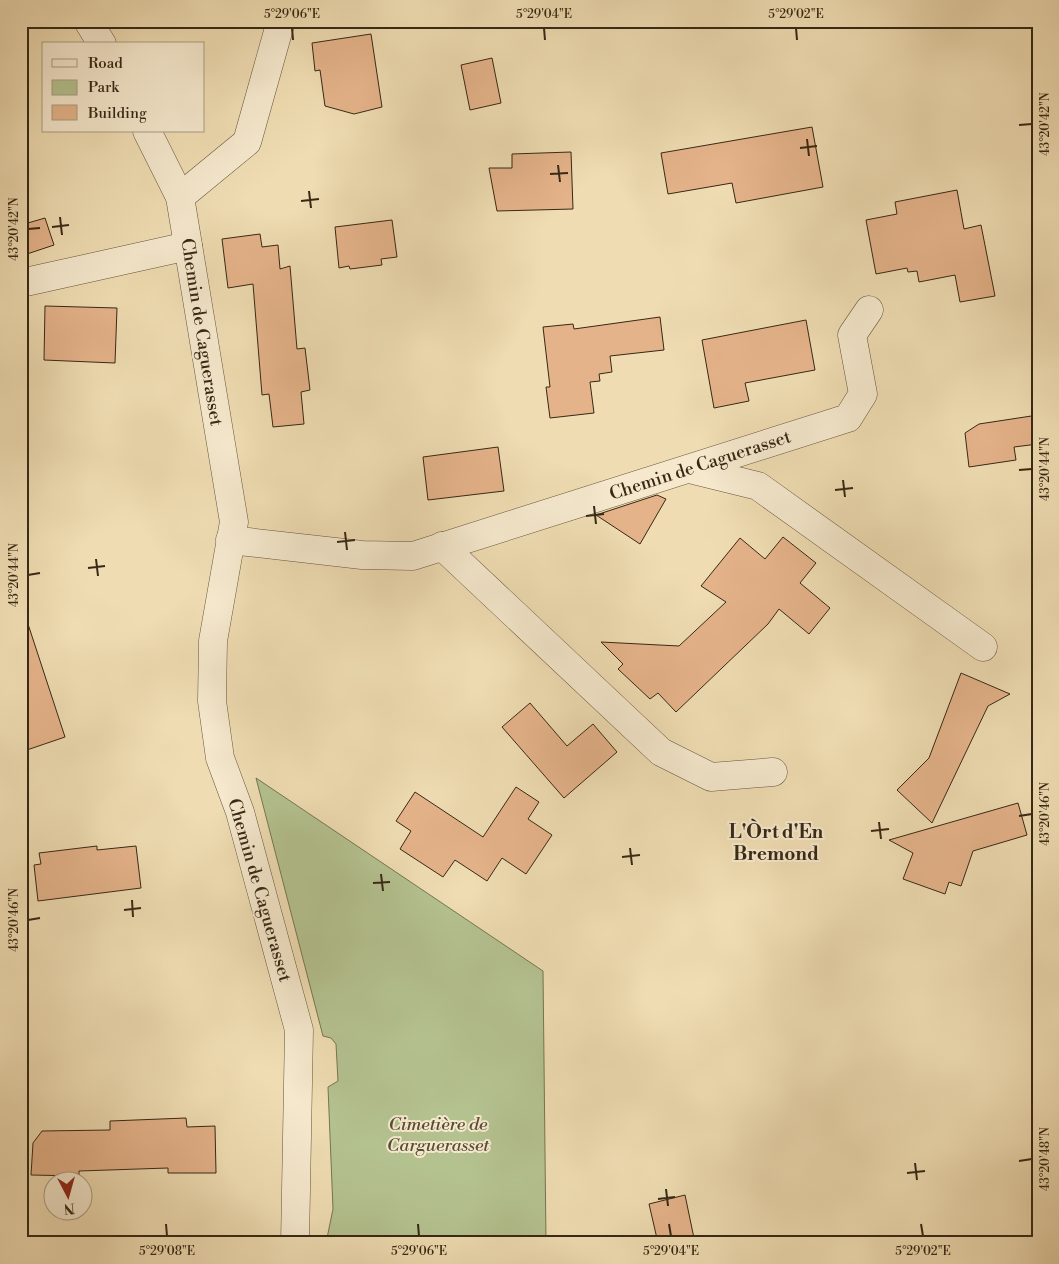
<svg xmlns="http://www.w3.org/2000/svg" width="1059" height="1264" font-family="'Libre Bodoni',serif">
	<rect width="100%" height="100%" fill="#efdcb2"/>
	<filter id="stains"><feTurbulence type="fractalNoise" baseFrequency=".004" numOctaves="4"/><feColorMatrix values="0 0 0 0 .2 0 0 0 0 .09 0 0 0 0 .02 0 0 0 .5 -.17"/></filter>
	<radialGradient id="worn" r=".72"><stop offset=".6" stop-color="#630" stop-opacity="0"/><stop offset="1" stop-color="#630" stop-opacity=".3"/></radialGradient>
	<path fill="#b4c290" stroke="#767552" d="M 256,778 L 543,971 L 546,1243 L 326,1243 L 333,1209 L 328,1087 L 338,1081 L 336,1044 L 331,1038 L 323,1036 Z"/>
	<g fill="#e5b38a" stroke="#372815">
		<path d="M 371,34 L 382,107 L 354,114 L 325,106 L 320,70 L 315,71 L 312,43 Z"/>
		<path d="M 492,58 L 501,103 L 470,110 L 461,65 Z"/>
		<path d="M 812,127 L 823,187 L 736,203 L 732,183 L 668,194 L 661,153 Z"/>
		<path d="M 571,152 L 573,209 L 497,211 L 489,168 L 512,168 L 512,154 Z"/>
		<path d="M 957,190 L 964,229 L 981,225 L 995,296 L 960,302 L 955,275 L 919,282 L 917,271 L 908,272 L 907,268 L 876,274 L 866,220 L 897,214 L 895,202 Z"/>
		<path d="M 45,218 L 54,245 L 21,256 L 21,225 Z"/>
		<path d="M 392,220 L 397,257 L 381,259 L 382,265 L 350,269 L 349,266 L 339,268 L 335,227 Z"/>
		<path d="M 260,234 L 262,247 L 278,245 L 280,269 L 290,266 L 297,349 L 305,348 L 310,390 L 301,392 L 304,424 L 273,427 L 269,394 L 262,395 L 253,284 L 228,288 L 222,239 Z"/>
		<path d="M 45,306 L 117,308 L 115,363 L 44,360 Z"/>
		<path d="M 660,317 L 664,350 L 610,356 L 612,372 L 599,374 L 600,381 L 590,382 L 594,413 L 550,418 L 546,387 L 550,387 L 543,327 L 573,324 L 574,329 Z"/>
		<path d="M 806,320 L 815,370 L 745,383 L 749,401 L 714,408 L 702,340 Z"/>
		<path d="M 1038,415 L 1038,444 L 1014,447 L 1016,460 L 969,467 L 965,433 L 979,424 Z"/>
		<path d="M 498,447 L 504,491 L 428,500 L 423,457 Z"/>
		<path d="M 657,495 L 666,499 L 640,544 L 596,515 Z"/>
		<path d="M 783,537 L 816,563 L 800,583 L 830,608 L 809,634 L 779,609 L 768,624 L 676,712 L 658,693 L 650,699 L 618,669 L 623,664 L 601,642 L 679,646 L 726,602 L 701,586 L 740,538 L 765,559 Z"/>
		<path d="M 27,621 L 65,737 L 21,752 L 21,622 Z"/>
		<path d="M 961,673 L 1010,694 L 988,706 L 932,823 L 897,790 L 929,758 Z"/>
		<path d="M 530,703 L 567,746 L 593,724 L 617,752 L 564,798 L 502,727 Z"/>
		<path d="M 516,787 L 539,802 L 528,819 L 552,835 L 526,874 L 502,858 L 487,881 L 455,860 L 443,877 L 400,849 L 411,831 L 396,821 L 415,792 L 483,837 Z"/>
		<path d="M 1018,803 L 1027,835 L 973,851 L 961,886 L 949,882 L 945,894 L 903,879 L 913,853 L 889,840 Z"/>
		<path d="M 97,846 L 97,850 L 136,846 L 141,888 L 38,901 L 34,865 L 41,864 L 39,853 Z"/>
		<path d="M 186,1118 L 187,1127 L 215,1126 L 216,1173 L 168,1173 L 168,1168 L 79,1171 L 79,1176 L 31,1175 L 33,1143 L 42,1131 L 110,1130 L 110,1121 Z"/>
		<path d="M 685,1195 L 695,1243 L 658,1243 L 649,1204 Z"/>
	</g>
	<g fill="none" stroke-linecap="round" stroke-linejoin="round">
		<g stroke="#65553c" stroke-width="29">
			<g id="street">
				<path d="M 88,21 L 102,44"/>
				<path d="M 147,131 L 180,197 L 234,522 L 213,641 L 212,701 L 220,758 L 240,812 L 299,1030 L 295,1243"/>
				<path d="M 180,197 L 247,142 L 281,21"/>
				<path d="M 21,283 L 188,246"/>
				<path d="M 689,469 L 758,486 L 983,647"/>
				<path d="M 230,540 L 362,555 L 413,556 L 848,418 L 863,394 L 852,335 L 869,310"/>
				<path d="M 442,546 L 661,752 L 711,777 L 773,772"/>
			</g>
		</g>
		<use href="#street" stroke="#f5e8cd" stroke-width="28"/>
	</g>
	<path fill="none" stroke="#372815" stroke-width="2" d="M 292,28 L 293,40M 544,28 L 545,40M 796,28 L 797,40M 1019,125 L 1032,124M 807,139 L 809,156M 800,148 L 817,146M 558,165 L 560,182M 550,174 L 568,173M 309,191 L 311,208M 301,201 L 319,199M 60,217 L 62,235M 52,227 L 69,225M 28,229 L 40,228M 1019,470 L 1032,469M 843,480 L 845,497M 835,490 L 853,488M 594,506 L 596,524M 586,516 L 604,514M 345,532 L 347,550M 337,542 L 355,540M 96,559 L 98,576M 88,568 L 105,566M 28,575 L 40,573M 1019,816 L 1032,814M 879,822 L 881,839M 871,831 L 889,829M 630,848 L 632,865M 622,857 L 640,855M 381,874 L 383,891M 373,883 L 390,882M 132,900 L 133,917M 124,910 L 141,908M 28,920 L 40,918M 1019,1161 L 1032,1159M 915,1163 L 917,1180M 907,1173 L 925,1171M 666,1189 L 668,1206M 658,1199 L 675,1197M 166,1224 L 167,1236M 418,1224 L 419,1236M 669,1224 L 671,1236M 921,1224 L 923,1236"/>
	<g text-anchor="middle" stroke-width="4" stroke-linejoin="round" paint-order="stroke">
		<g font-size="18" fill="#372815" stroke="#f5e8cd">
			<text transform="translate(202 332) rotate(81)" y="6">Chemin de Caguerasset</text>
			<text transform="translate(700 465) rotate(-18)" y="6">Chemin de Caguerasset</text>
			<text transform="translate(260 890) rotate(74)" y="6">Chemin de Caguerasset</text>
		</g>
		<g font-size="18" font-style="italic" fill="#564e34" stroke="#f5e8cd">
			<text x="438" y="1130">Cimetière de<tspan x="438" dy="21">Carguerasset</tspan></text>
		</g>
		<g font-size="19" font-weight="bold" fill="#372815" stroke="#f5e8cd">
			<text x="776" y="838">L'Òrt d'En<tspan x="776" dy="22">Bremond</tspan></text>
		</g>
	</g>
	<rect width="1059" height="1264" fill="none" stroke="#efdcb2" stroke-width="55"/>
	<rect x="42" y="42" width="162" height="90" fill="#f5e8cd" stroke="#a99b83"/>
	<rect x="52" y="59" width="25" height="8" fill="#f5e8cd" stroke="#a99b83"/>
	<text x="88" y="68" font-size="15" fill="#372815">Road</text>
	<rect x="52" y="80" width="25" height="15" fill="#b4c290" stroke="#a99b83"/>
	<text x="88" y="92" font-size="15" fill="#372815">Park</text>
	<rect x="52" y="105" width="25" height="15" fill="#e5b38a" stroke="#a99b83"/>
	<text x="88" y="118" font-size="15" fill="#372815">Building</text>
	<g transform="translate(68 1196) rotate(174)"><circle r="24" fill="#f5e8cd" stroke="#a99b83"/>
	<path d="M0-4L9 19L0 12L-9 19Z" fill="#8f2418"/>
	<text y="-8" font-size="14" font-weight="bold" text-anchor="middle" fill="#372815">N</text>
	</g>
	<rect x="28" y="28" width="1004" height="1208" fill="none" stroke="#372815" stroke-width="2"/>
	<g font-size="12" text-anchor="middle" fill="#372815">
		<text x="292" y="18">5°29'06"E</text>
		<text x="544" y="18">5°29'04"E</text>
		<text x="796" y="18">5°29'02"E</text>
		<text transform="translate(1045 124) rotate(-90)" y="4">43°20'42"N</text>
		<text transform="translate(14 229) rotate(-90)" y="4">43°20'42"N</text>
		<text transform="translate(1045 469) rotate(-90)" y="4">43°20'44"N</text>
		<text transform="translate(14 575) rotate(-90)" y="4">43°20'44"N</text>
		<text transform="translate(1045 814) rotate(-90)" y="4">43°20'46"N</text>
		<text transform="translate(14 920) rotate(-90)" y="4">43°20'46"N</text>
		<text transform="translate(1045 1159) rotate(-90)" y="4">43°20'48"N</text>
		<text x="167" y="1255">5°29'08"E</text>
		<text x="419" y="1255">5°29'06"E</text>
		<text x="671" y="1255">5°29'04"E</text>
		<text x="923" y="1255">5°29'02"E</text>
	</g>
	<rect width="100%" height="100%" filter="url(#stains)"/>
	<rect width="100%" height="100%" fill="url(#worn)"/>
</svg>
